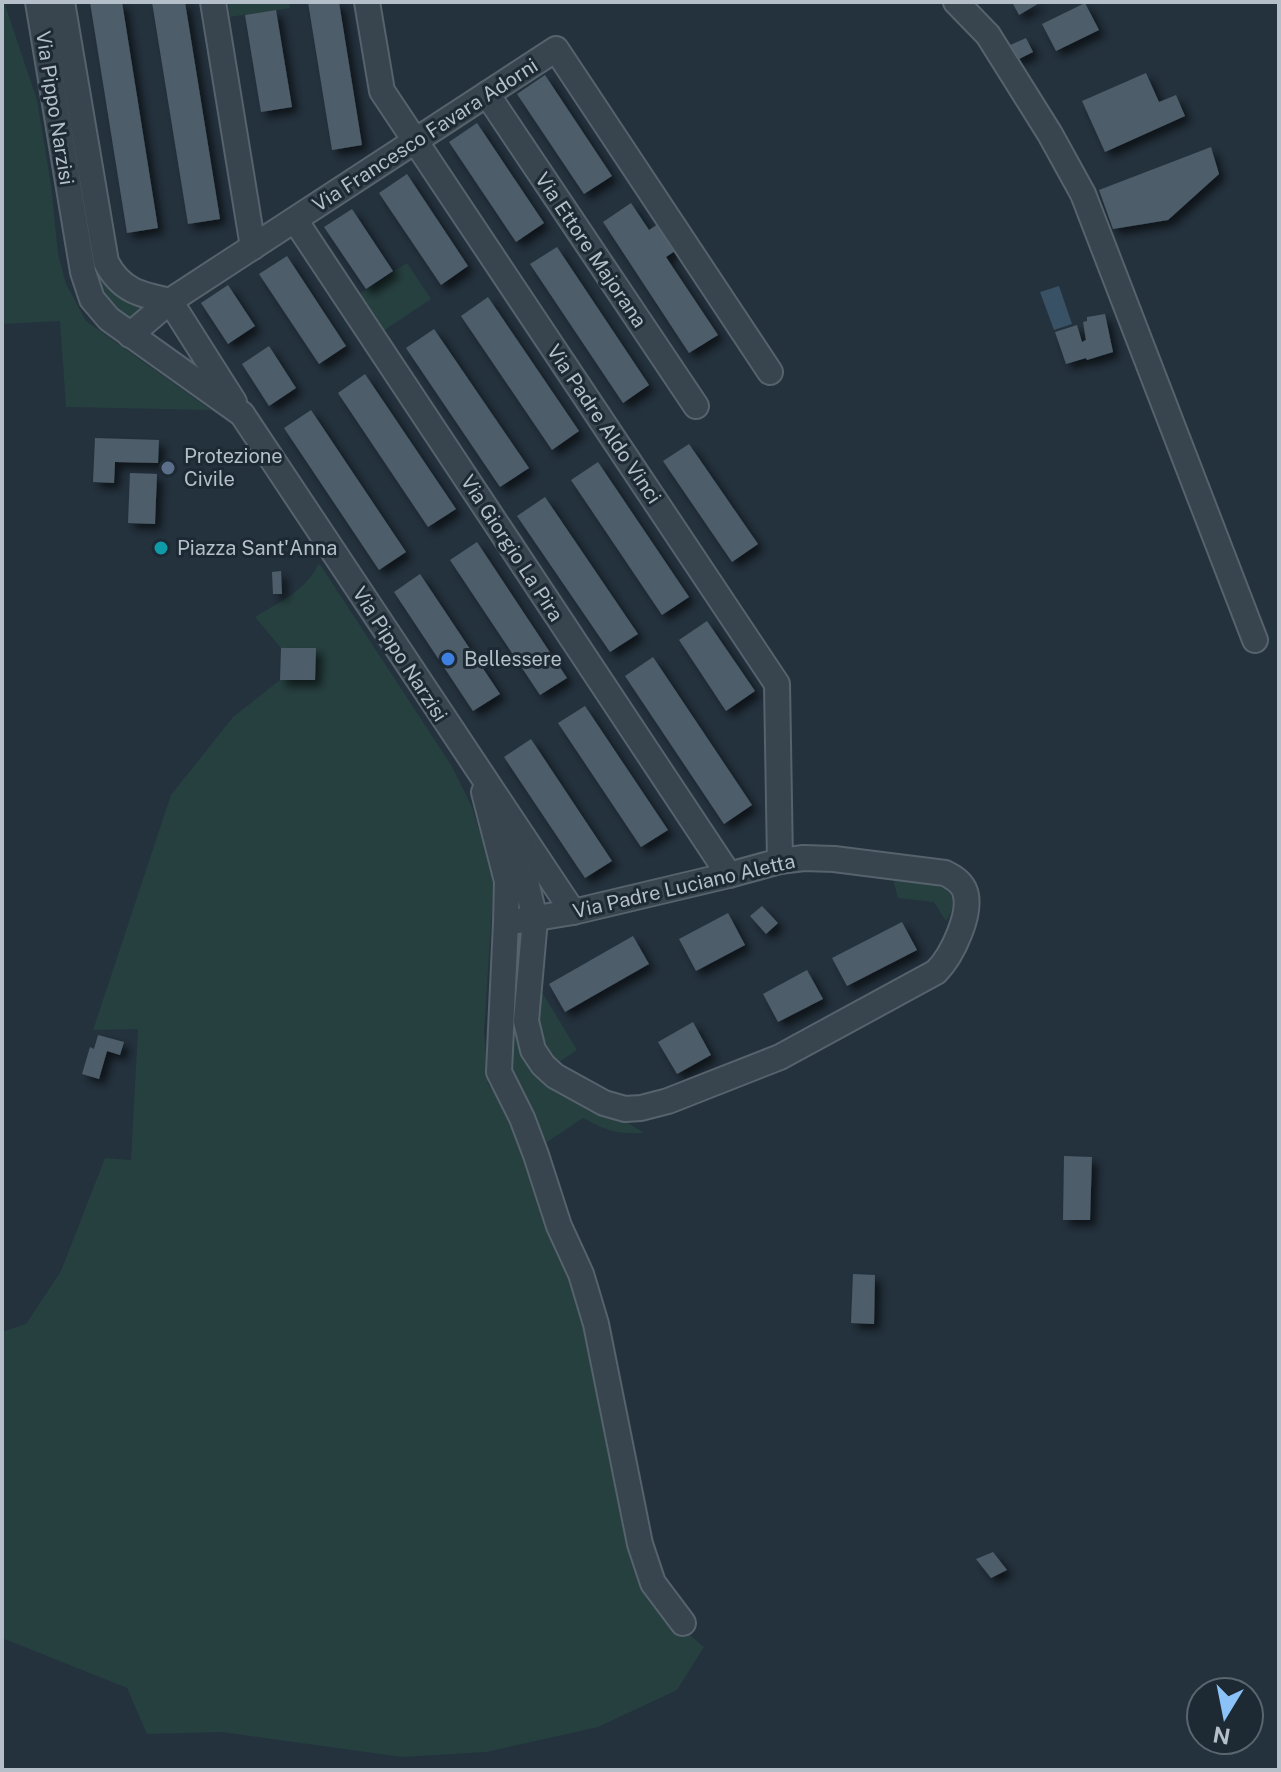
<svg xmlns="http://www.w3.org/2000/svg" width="1281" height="1772" font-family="'Public Sans',sans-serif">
	<defs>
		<filter id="shadow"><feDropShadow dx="6" dy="6" stdDeviation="4" flood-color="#0009"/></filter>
	</defs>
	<rect width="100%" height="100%" fill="#24323e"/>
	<g fill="#263f3f">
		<path d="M 2,2 L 4,2 L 37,100 L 51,185 L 58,254 L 66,284 L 86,321 L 211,410 L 66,407 L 60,321 L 2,324 Z"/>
		<path d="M 48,2 L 54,2 L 99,268 L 140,308 L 137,314 L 128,317 L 112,308 L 96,285 Z"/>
		<path d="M 228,2 L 289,2 L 290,8 L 230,17 Z"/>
		<path d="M 407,263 L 431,299 L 383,331 L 359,294 Z"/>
		<path d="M 319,563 L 451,765 L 472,807 L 494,880 L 484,1032 L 488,1084 L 504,1107 L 518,1133 L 543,1217 L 566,1264 L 675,1623 L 704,1647 L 677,1690 L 598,1727 L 486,1752 L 402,1757 L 222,1732 L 147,1734 L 127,1688 L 2,1638 L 2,1332 L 26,1324 L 61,1271 L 105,1158 L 131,1160 L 138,1029 L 93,1030 L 171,795 L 233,717 L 280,680 L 315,680 L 316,649 L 281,648 L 255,617 C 279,602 307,590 319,563 Z"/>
		<path d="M 893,880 C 904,882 931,882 941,887 C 956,893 955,910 946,921 L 934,902 L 898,898 Z"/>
		<path d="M 513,939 L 521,939 L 515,1026 L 516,1036 L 528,1067 L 546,1086 L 595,1112 L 623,1120 L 644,1133 C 616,1134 607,1131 583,1118 L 541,1146 L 506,1069 Z"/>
		<path d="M 540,989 L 577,1050 L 559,1062 C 536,1039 539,1018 540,989 Z"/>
	</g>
	<path fill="#385165" d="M 1059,286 L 1072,324 L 1054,330 L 1040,292 Z"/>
	<g fill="#4d5d69" filter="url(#shadow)">
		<path d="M 90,2 L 122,2 L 158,228 L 127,233 Z"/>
		<path d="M 152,2 L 185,2 L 220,219 L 188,224 Z"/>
		<path d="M 308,2 L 339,2 L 362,145 L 332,150 Z"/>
		<path d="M 1012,2 L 1041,2 L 1019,15 Z"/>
		<path d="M 1085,3 L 1099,30 L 1056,51 L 1042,24 Z"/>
		<path d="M 276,10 L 292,107 L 261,112 L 245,15 Z"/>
		<path d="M 1026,38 L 1033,52 L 1015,61 L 1008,46 Z"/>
		<path d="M 1146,73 L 1159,102 L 1176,95 L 1185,116 L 1105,152 L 1082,101 Z"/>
		<path d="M 545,75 L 612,176 L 584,194 L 517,94 Z"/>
		<path d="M 477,123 L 544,223 L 516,242 L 449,142 Z"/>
		<path d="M 1211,147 L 1219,174 L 1168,220 L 1113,229 L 1099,190 Z"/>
		<path d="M 407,174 L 468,266 L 441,285 L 379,193 Z"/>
		<path d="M 631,203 L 649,230 L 658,224 L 675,251 L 666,257 L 718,335 L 689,353 L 603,222 Z"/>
		<path d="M 352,209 L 393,271 L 366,289 L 324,227 Z"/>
		<path d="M 557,247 L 649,385 L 623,403 L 530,264 Z"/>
		<path d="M 287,256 L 346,346 L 319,364 L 259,274 Z"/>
		<path d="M 228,285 L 255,326 L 228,344 L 201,303 Z"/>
		<path d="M 488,297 L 579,431 L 552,450 L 461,316 Z"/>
		<path d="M 1105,314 L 1113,352 L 1087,360 L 1086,358 L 1066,364 L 1055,332 L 1077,325 L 1082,342 L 1086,340 L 1083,322 L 1087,321 L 1087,317 Z"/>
		<path d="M 434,329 L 529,468 L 500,487 L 406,348 Z"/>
		<path d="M 269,346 L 296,388 L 269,406 L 242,364 Z"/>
		<path d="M 365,374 L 456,509 L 428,527 L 338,393 Z"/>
		<path d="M 311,410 L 406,552 L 379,570 L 284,428 Z"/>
		<path d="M 95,438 L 159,440 L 158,463 L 115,462 L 114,483 L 93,482 Z"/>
		<path d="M 689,444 L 758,544 L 732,562 L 663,461 Z"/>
		<path d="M 598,462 L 689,597 L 662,615 L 571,480 Z"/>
		<path d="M 130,473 L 157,474 L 155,524 L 128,523 Z"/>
		<path d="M 545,497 L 638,634 L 610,652 L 517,516 Z"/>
		<path d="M 477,542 L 567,678 L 540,695 L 450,560 Z"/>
		<path d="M 281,571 L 282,594 L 273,594 L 272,572 Z"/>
		<path d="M 420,574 L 500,694 L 473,711 L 394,592 Z"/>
		<path d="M 707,621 L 755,691 L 726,711 L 679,640 Z"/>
		<path d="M 281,648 L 316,648 L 315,680 L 280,680 Z"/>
		<path d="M 653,657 L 752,805 L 724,824 L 625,676 Z"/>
		<path d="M 585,706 L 668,830 L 641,847 L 558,723 Z"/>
		<path d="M 531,739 L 612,861 L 585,878 L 504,757 Z"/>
		<path d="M 762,906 L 778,923 L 766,934 L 750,916 Z"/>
		<path d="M 728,913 L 745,945 L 696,971 L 679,939 Z"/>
		<path d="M 902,922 L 917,950 L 847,986 L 832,958 Z"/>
		<path d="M 633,936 L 649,964 L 565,1012 L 549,984 Z"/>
		<path d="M 807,970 L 823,999 L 778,1022 L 763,994 Z"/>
		<path d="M 693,1022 L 711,1055 L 677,1074 L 658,1042 Z"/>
		<path d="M 98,1035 L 124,1042 L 120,1055 L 107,1051 L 99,1079 L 82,1074 L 90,1047 L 94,1049 Z"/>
		<path d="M 1064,1156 L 1092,1157 L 1090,1220 L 1063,1220 Z"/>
		<path d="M 853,1274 L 875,1275 L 874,1324 L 851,1323 Z"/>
		<path d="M 993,1552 L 1007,1570 L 991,1578 L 976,1559 Z"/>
	</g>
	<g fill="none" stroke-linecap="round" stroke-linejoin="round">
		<g stroke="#56626c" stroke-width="28">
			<g id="minor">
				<path d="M 38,2 L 83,272 L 92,299 L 109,319 L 242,414 L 573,912"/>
				<path d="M 62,2 L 106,262 C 121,291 141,295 170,301 L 234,402"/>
				<path d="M 213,2 L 253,247"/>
				<path d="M 367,2 L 382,91 L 777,684 L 780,861"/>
				<path d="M 956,2 L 988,35 L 1050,134 L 1083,194 L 1255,640"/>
				<path d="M 487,94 L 696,406"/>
				<path d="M 295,220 L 729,875"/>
				<path d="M 130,335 L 170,301 L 556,49 L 770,372"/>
				<path d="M 484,792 L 507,881 L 506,923"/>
				<path d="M 512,823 L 535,919 L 526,1021 L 533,1050 L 543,1065 L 555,1076 L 604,1103 L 625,1109 L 641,1108 L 668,1101 L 780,1057 L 936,972 C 952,956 974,911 964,889 C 960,881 953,877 945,873 L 834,859 L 804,858 L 780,861 L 729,875 L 573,912 L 506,923 L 499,1072 L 522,1118 L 536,1155 L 559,1226 L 581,1274 L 596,1324 L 640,1544 L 653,1583 L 683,1623"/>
			</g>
		</g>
		<use href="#minor" stroke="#38444e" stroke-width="24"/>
	</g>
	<circle fill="#5c6f8a" stroke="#1d2933" stroke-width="3" cx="168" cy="468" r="8"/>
	<circle fill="#0f9aa8" stroke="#1d2933" stroke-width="3" cx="161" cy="548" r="8"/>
	<circle fill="#3f7fe0" stroke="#1d2933" stroke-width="3" cx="448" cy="659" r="8"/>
	<g text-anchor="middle" stroke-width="6" stroke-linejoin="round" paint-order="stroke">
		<g font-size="20" fill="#b4bfc9" stroke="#1d2933">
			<text transform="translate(55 108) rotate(81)" y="7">Via Pippo Narzisi</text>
			<text transform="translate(425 135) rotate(-33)" y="7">Via Francesco Favara Adorni</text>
			<text transform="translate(591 250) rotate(56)" y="7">Via Ettore Majorana</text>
			<text transform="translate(604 424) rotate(56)" y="7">Via Padre Aldo Vinci</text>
			<text transform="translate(512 548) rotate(57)" y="7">Via Giorgio La Pira</text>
			<text transform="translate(400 654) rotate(57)" y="7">Via Pippo Narzisi</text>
			<text transform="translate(684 886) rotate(-13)" y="7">Via Padre Luciano Aletta</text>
		</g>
		<g font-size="20" fill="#b4bfc9" stroke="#1d2933" text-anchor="start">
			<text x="184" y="463">Protezione<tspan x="184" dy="23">Civile</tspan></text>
			<text x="177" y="555">Piazza Sant'Anna</text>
			<text x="464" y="666">Bellessere</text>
		</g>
	</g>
	<rect width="1281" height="1772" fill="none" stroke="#b4bfc9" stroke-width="8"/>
	<g transform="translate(1225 1716) rotate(190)"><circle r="38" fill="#1d2933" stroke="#59656f" stroke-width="2"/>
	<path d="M0-6L14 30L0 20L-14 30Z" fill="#8bc2f7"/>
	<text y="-12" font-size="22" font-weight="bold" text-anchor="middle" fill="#b4bfc9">N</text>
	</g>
</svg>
